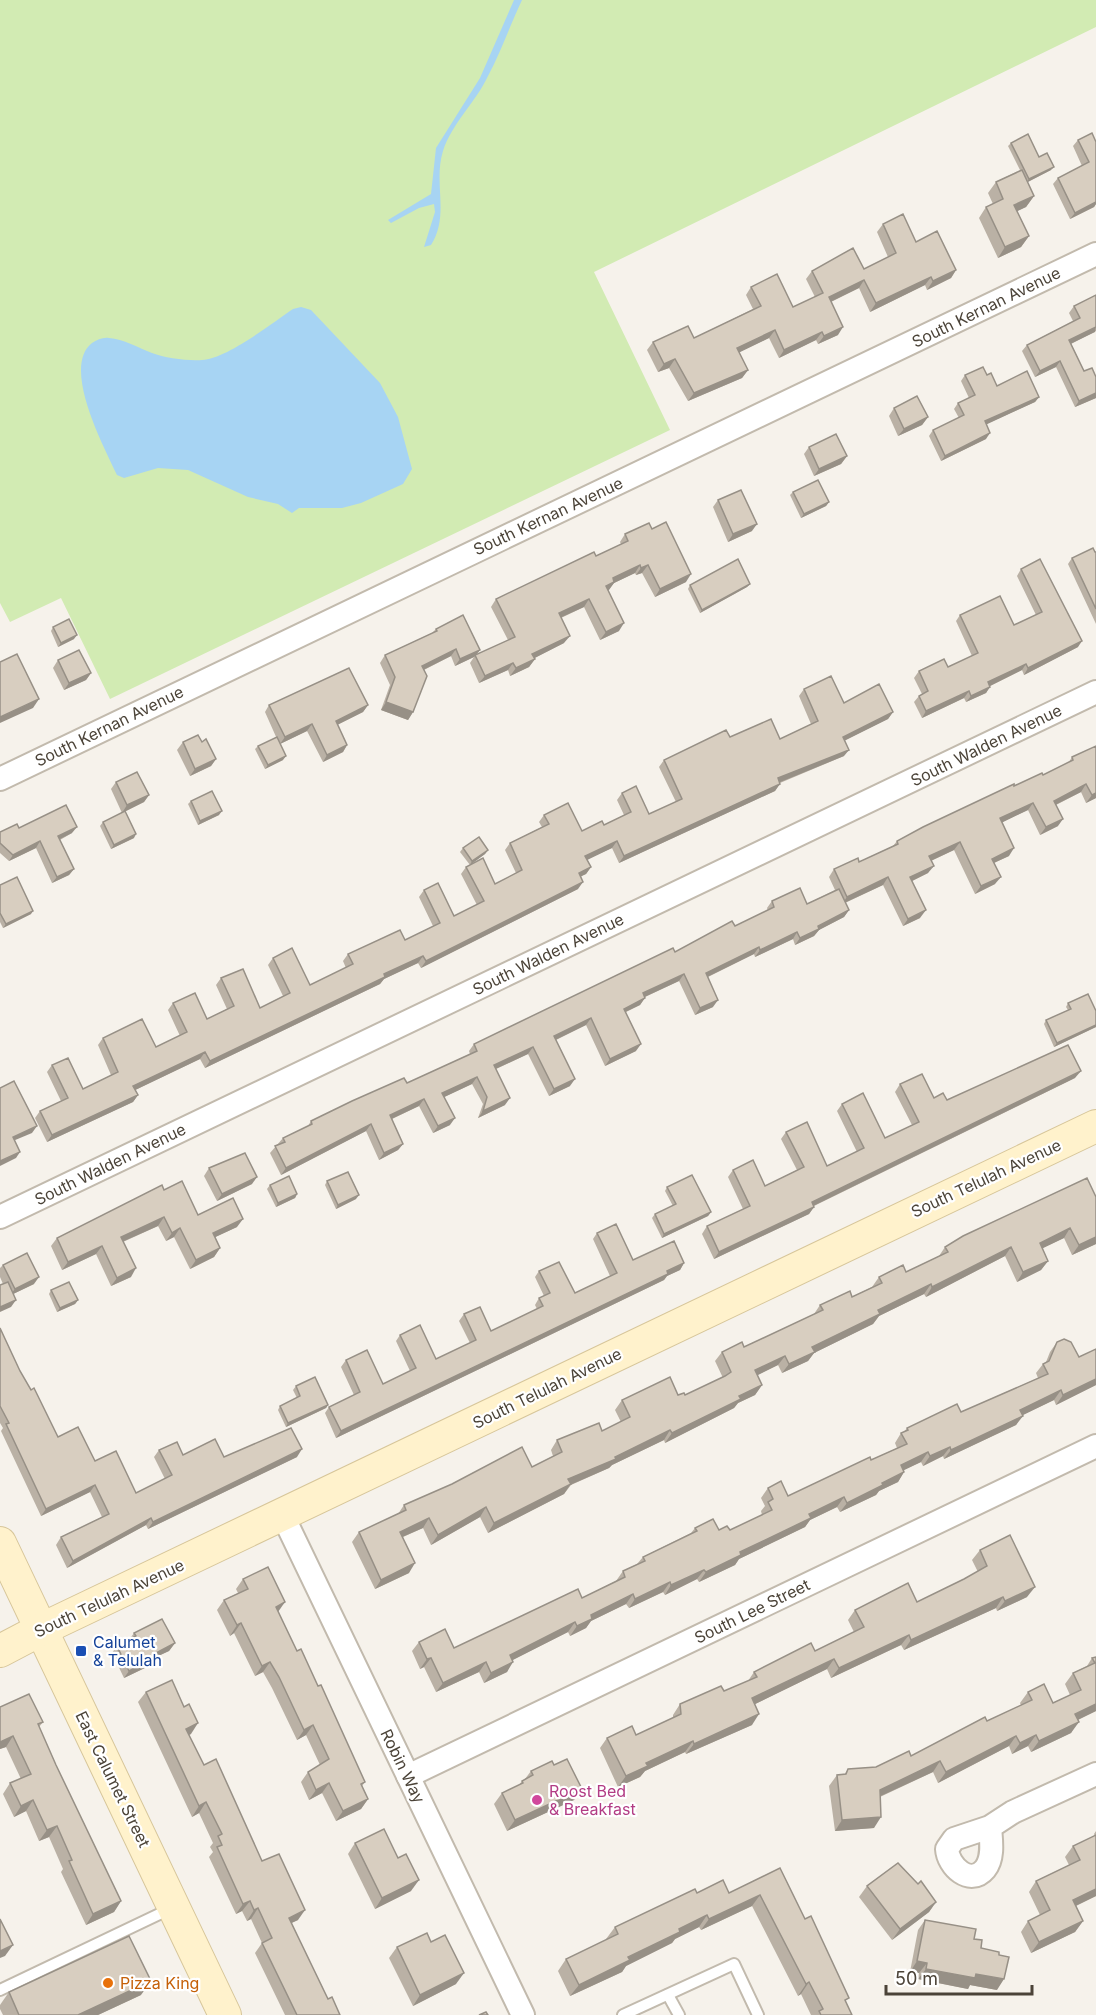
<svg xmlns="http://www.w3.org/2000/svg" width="1096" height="2015" font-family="Inter,sans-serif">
	<rect width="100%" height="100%" fill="#f6f2eb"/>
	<path fill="#d2ebb3" d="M 0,0 L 1096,0 L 1096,27 L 594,272 L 670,430 L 110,699 L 61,598 L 10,622 L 0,603 Z"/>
	<g fill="#a7d4f3">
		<path d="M 514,0 L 522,0 C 510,25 501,52 488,76 C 476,102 452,123 443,151 C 433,183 450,215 431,245 L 424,247 L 435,212 L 434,204 L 419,208 L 391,223 L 388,220 L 431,194 L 436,148 L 480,78 Z"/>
		<path d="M 301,307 L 311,310 L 380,383 L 398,417 L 412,469 L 403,484 L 361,503 L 342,508 L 299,508 L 292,513 L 278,504 L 248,497 L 188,470 L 158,468 L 124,478 L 117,475 C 104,447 61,367 92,343 C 97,340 103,337 109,338 C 123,339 139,348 152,353 C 165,358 187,361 202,360 C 227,359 272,323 293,309 Z"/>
	</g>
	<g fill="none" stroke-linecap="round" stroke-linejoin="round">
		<g stroke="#c2baad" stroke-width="14">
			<g id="lane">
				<path d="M 0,1990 L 172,1908"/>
				<path d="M 668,1995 L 679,2015"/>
				<path d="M 623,2015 L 734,1964 L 758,2015"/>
			</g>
		</g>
		<g stroke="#c2baad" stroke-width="26">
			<g id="street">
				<path d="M 0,779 L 1096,254"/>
				<path d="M 0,1217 L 1096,692"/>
				<path d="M 283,1516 L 523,2015"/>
				<path d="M 408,1776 L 1096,1446"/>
				<path d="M 990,1827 C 991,1840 994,1858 985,1869 C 970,1887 948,1866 947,1849 L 954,1839 L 990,1827 L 1013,1812 L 1096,1774"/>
			</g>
		</g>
		<g stroke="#d7c69a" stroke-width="34">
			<g id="secondary">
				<path d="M 0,1543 L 225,2015"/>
				<path d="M 0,1651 L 40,1630 L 1096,1126"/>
			</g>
		</g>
		<use href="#lane" stroke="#fff" stroke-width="10"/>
		<use href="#street" stroke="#fff" stroke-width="22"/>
		<use href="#secondary" stroke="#fff2cc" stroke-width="32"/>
	</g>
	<g fill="#bab1a5">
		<path d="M 1078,140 L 1096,142 L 1096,204 L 1094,207 L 1070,219 L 1053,184 L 1058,178 L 1082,166 L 1073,146 Z"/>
		<path d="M 1011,143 L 1039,157 L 1051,170 L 1027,182 L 1034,196 L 1026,207 L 1017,211 L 1029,236 L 1021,247 L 998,258 L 979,218 L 986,207 L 993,204 L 988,193 L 996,182 L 1020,170 L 1008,146 Z"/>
		<path d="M 883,224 L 916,242 L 956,270 L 951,278 L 927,290 L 925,285 L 870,312 L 859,288 L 831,302 L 838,335 L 818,344 L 816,340 L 779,358 L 769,338 L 739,352 L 748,370 L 742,378 L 688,401 L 669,368 L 658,372 L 647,350 L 653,342 L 694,338 L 753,309 L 746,295 L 751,287 L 793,307 L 815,297 L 806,279 L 812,271 L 864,269 L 888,257 L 877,232 Z"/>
		<path d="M 1096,295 L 1096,331 L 1071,344 L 1084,371 L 1096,377 L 1096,398 L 1075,407 L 1056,367 L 1035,377 L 1022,351 L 1027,345 L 1073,321 L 1069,313 L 1074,306 Z"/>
		<path d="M 965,375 L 987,375 L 997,386 L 1039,397 L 1035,402 L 986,424 L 986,439 L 941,461 L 929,436 L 933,430 L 959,418 L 954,409 L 958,403 L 969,398 L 961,381 Z"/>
		<path d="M 894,408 L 928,417 L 922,425 L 898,436 L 889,416 Z"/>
		<path d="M 809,447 L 847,456 L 841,464 L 814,476 L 804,454 Z"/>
		<path d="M 793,492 L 829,502 L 826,506 L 801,518 L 790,495 Z"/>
		<path d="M 718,500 L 752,531 L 728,542 L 713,507 Z"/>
		<path d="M 652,529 L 686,582 L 655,597 L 642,573 L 636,575 L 635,573 L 614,583 L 608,590 L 619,631 L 600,640 L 584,607 L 561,618 L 564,643 L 534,658 L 535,659 L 529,667 L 510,676 L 508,670 L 479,683 L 470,663 L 474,657 L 455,666 L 451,656 L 424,670 L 413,712 L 408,720 L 381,710 L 390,685 L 380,663 L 385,655 L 432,633 L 436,629 L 480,650 L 476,655 L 508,640 L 491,607 L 496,599 L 596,556 L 621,544 L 620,542 L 625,534 Z"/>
		<path d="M 1095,552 L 1096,552 L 1096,624 L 1068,564 L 1072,558 Z"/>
		<path d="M 1021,569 L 1078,647 L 1024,675 L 1022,670 L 990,686 L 986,693 L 966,702 L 964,698 L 922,718 L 914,702 L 919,696 L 922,694 L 914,678 L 919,671 L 948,667 L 972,656 L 956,621 L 960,615 L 1014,625 L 1036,615 L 1017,576 Z"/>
		<path d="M 750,584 L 747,587 L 700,613 L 688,589 L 690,585 Z"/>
		<path d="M 53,627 L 74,639 L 58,647 L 51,631 Z"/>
		<path d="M 58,660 L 91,673 L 86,680 L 64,690 L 53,668 Z"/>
		<path d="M 804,689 L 844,703 L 893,712 L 888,719 L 845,740 L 844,756 L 780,783 L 775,791 L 619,863 L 612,848 L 587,859 L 591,867 L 586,874 L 580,876 L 578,889 L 421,968 L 418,963 L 384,979 L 380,984 L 205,1068 L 200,1059 L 135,1090 L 138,1095 L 133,1102 L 47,1142 L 35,1118 L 40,1111 L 61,1101 L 47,1072 L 52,1065 L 83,1089 L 111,1075 L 98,1045 L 103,1038 L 156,1047 L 180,1036 L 168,1010 L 173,1003 L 207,1019 L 227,1009 L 216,985 L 221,978 L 260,1008 L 283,996 L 268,965 L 273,958 L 310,985 L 346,968 L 343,961 L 348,954 L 405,940 L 433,926 L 419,897 L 424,890 L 454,916 L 477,905 L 461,874 L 466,867 L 495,884 L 516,873 L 505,850 L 510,843 L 542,827 L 539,822 L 544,815 L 582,831 L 604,825 L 624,815 L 617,800 L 622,793 L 649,814 L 676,802 L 659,767 L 664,760 L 730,737 L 780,739 L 811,724 L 799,696 Z"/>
		<path d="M 269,705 L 368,705 L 363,712 L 337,725 L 347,745 L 343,752 L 323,762 L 307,731 L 280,744 L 283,760 L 265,769 L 255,749 L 258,746 L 277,739 L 265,712 Z"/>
		<path d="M 183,742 L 216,759 L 211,766 L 190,776 L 177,750 Z"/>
		<path d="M 1096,746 L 1096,798 L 1086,803 L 1081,792 L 1056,805 L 1058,826 L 1040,835 L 1028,810 L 1002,822 L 1009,856 L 994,863 L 995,884 L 975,894 L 954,850 L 931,861 L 928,873 L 912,881 L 920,918 L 903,926 L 883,885 L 845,903 L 849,910 L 844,917 L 819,930 L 814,936 L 795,945 L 793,939 L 755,957 L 754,954 L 708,977 L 713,1007 L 695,1015 L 679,981 L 645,997 L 640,1005 L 626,1012 L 636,1051 L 605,1066 L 586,1025 L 556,1040 L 570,1086 L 549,1096 L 528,1054 L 496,1069 L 505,1105 L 478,1118 L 483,1104 L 472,1084 L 444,1097 L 450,1125 L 433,1133 L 419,1106 L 392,1119 L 403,1144 L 398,1150 L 379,1160 L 366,1131 L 281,1175 L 270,1153 L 283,1138 L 308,1126 L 311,1121 L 407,1083 L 470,1054 L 469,1051 L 474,1044 L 675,952 L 735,926 L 768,911 L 767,908 L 772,901 L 807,904 L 835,890 L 829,877 L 834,869 L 859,862 L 893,846 L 897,841 L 1014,786 L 1043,775 L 1069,762 L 1072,757 Z"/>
		<path d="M 116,782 L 149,795 L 144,802 L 122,813 L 111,789 Z"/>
		<path d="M 191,801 L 219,815 L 198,825 L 188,804 Z"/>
		<path d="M 103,822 L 134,838 L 111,849 L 100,826 Z"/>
		<path d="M 19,828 L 72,833 L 60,840 L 74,869 L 69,875 L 52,883 L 36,848 L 9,861 L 0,853 L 0,832 Z"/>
		<path d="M 463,848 L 488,850 L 485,854 L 470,865 L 460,852 Z"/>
		<path d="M 0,885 L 31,914 L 3,928 L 0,922 Z"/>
		<path d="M 1068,1003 L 1096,1011 L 1096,1027 L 1054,1047 L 1044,1024 L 1046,1020 L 1068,1010 L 1066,1007 Z"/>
		<path d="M 1075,1078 L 814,1206 L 814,1207 L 809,1214 L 714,1259 L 702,1234 L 707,1226 L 743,1209 L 728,1177 L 733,1170 L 765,1186 L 797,1170 L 781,1139 L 786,1132 L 827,1166 L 857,1152 L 837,1111 L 842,1104 L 885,1138 L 912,1125 L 895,1092 L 900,1084 L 934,1098 L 947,1100 Z"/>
		<path d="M 209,1168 L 252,1184 L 217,1201 L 204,1176 Z"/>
		<path d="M 327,1181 L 356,1199 L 336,1209 L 325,1185 Z"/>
		<path d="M 270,1185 L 297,1194 L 295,1198 L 276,1207 L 267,1189 Z"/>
		<path d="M 667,1187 L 711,1212 L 708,1216 L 662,1238 L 652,1218 L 655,1214 L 673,1206 L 665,1191 Z"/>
		<path d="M 164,1190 L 198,1215 L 237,1227 L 215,1237 L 220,1248 L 214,1257 L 190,1269 L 174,1237 L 166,1241 L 158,1226 L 123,1242 L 131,1277 L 111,1286 L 96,1254 L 62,1270 L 51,1246 L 57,1238 Z"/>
		<path d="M 1096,1197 L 1096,1244 L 1072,1255 L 1064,1238 L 1042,1248 L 1048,1261 L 1041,1270 L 1017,1282 L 1005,1256 L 926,1297 L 924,1294 L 879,1316 L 873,1324 L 814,1353 L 808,1361 L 782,1373 L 778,1365 L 757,1375 L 762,1385 L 755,1395 L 738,1403 L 734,1408 L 665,1443 L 664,1440 L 612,1465 L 609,1468 L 571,1485 L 564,1494 L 488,1533 L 480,1517 L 431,1545 L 423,1528 L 403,1537 L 409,1573 L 375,1589 L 352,1542 L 359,1532 L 398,1514 L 404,1505 L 532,1467 L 553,1456 L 551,1450 L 557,1440 L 602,1431 L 621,1422 L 615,1410 L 622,1400 L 685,1395 L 723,1378 L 715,1361 L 722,1352 L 744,1347 L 814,1314 L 820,1305 L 852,1297 L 872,1287 L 879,1277 L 906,1272 L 939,1256 L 945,1247 Z"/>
		<path d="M 597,1233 L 633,1260 L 684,1263 L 680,1270 L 667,1276 L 664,1280 L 336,1438 L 325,1413 L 329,1407 L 354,1395 L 341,1367 L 346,1360 L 383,1384 L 410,1371 L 396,1341 L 400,1335 L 436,1359 L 470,1343 L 459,1321 L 464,1314 L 491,1331 L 537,1309 L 535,1305 L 539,1298 L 544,1296 L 535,1277 L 539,1271 L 575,1293 L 610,1276 L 593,1239 Z"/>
		<path d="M 3,1265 L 34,1284 L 13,1294 L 11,1307 L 3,1284 L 0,1277 L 0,1268 Z"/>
		<path d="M 51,1290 L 78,1300 L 75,1304 L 57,1312 L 49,1294 Z"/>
		<path d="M 0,1328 L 20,1371 L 58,1437 L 95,1461 L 136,1493 L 165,1479 L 154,1457 L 159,1450 L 183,1455 L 224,1457 L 297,1457 L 148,1529 L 146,1525 L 67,1568 L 56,1545 L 61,1537 L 102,1517 L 90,1492 L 41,1516 L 1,1431 L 3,1428 L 0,1423 Z"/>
		<path d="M 1057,1342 L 1079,1357 L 1096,1349 L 1096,1385 L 1056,1405 L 1054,1400 L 1022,1415 L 1016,1425 L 944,1459 L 943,1456 L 923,1466 L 921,1462 L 903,1470 L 904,1472 L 898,1482 L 879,1491 L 876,1495 L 840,1512 L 837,1507 L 810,1520 L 805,1527 L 739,1559 L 735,1565 L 699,1582 L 697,1579 L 665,1595 L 663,1592 L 629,1608 L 626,1604 L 591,1621 L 586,1628 L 570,1636 L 568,1632 L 512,1660 L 507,1672 L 484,1683 L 479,1672 L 436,1692 L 424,1667 L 420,1669 L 412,1651 L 419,1642 L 454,1648 L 582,1598 L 616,1581 L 623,1571 L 637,1564 L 643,1557 L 691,1533 L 695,1528 L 730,1530 L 762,1515 L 761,1511 L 765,1506 L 761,1498 L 768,1488 L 788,1496 L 871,1460 L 897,1448 L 895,1443 L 901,1433 L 904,1432 L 907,1428 L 961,1412 L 1038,1378 L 1036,1373 L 1043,1364 L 1046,1362 L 1050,1352 Z"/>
		<path d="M 296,1386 L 328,1405 L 326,1408 L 286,1427 L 278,1410 L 280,1406 L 297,1398 L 293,1390 Z"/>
		<path d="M 980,1550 L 1027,1597 L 997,1611 L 996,1608 L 904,1650 L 901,1645 L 831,1678 L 827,1669 L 755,1704 L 752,1725 L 686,1754 L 685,1752 L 645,1771 L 640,1777 L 618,1787 L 600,1748 L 607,1738 L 636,1735 L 673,1718 L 673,1715 L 680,1704 L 724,1691 L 748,1681 L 754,1672 L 815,1651 L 854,1632 L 848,1620 L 855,1610 L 917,1602 L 964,1579 L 978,1572 L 972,1560 Z"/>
		<path d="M 243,1579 L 278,1612 L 297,1651 L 365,1782 L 362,1786 L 368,1799 L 361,1809 L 336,1821 L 322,1793 L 309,1800 L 301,1782 L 308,1772 L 320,1765 L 306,1735 L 297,1740 L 272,1688 L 263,1672 L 255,1676 L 234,1633 L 230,1636 L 217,1610 L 224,1600 L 238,1593 L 236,1589 Z"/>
		<path d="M 134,1633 L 175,1643 L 169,1651 L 156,1657 L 151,1665 L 124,1678 L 112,1653 L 117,1646 L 129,1640 Z"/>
		<path d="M 1096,1657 L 1096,1711 L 1078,1720 L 1071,1733 L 1031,1752 L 1028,1746 L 1012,1754 L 1009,1746 L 938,1783 L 933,1772 L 880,1797 L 874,1828 L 835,1831 L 829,1786 L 837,1775 L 844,1775 L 848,1769 L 876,1767 L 911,1756 L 1021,1705 L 1020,1703 L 1028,1692 L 1053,1703 L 1070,1695 L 1065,1684 L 1073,1673 L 1087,1666 L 1092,1658 Z"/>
		<path d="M 146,1692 L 191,1734 L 189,1735 L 204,1765 L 298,1920 L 291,1923 L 328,1999 L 340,2015 L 285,2015 L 255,1953 L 262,1943 L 251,1919 L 247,1921 L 242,1911 L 236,1914 L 209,1857 L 213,1852 L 210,1847 L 213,1843 L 199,1813 L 192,1817 L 138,1702 Z"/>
		<path d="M 0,1707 L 43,1722 L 39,1727 L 56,1765 L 121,1901 L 114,1912 L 86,1925 L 61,1872 L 63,1869 L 49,1837 L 39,1841 L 26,1811 L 14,1817 L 3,1794 L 10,1783 L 21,1779 L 6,1747 L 0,1749 Z"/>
		<path d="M 554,1765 L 574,1800 L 507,1831 L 494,1804 L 502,1793 L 519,1785 L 522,1781 L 525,1779 L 531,1771 Z"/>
		<path d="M 1096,1831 L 1096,1896 L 1076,1906 L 1083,1921 L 1075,1932 L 1031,1953 L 1021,1932 L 1028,1921 L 1040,1915 L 1029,1892 L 1036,1881 L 1069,1865 L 1065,1857 L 1073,1846 L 1095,1836 L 1094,1834 Z"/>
		<path d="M 355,1843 L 411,1891 L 375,1909 L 348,1854 Z"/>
		<path d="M 780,1868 L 852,2015 L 811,2015 L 801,1994 L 798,1996 L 752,1906 L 701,1930 L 699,1927 L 675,1939 L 672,1943 L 626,1966 L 622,1972 L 570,1996 L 558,1971 L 566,1959 L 607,1940 L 606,1939 L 615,1927 L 697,1893 L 729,1893 Z"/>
		<path d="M 918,1884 L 936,1902 L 929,1912 L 892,1940 L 859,1897 L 867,1886 Z"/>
		<path d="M 925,1920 L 974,1939 L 981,1948 L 997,1990 L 970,1985 L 968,1989 L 918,1979 L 919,1973 L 910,1972 L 918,1930 Z"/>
		<path d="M 431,1942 L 456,1984 L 413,2006 L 389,1958 L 397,1947 Z"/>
		<path d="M 9,1992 L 141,1995 L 98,2015 L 3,2015 L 0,2009 L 0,2005 Z"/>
	</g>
	<g fill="#979086">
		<path d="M 1054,167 L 1051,170 L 1026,183 L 1029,179 Z"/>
		<path d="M 1034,196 L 1026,207 L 1007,216 L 1014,205 Z"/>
		<path d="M 1096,202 L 1096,204 L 1094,207 L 1070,219 L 1075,213 Z"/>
		<path d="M 1029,236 L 1021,247 L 998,258 L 1005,247 Z"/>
		<path d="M 956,270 L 951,278 L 927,290 L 933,281 Z"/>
		<path d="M 931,277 L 925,285 L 870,312 L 876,303 Z"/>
		<path d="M 864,280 L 859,288 L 824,305 L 829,297 Z"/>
		<path d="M 1096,326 L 1095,332 L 1064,347 L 1069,340 Z"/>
		<path d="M 843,327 L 838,335 L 818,344 L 824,336 Z"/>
		<path d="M 775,330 L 769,338 L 732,356 L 737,348 Z"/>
		<path d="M 822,332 L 816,340 L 779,358 L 784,350 Z"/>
		<path d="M 675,359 L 669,368 L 658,372 L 664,364 Z"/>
		<path d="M 1060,361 L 1056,367 L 1035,377 L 1040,371 Z"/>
		<path d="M 748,370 L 742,378 L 688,401 L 694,393 Z"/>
		<path d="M 1096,393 L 1096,398 L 1075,407 L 1079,401 Z"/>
		<path d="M 1039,397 L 1035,402 L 981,427 L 985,421 Z"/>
		<path d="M 928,417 L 922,425 L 898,436 L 904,429 Z"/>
		<path d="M 990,433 L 986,439 L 941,461 L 945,456 Z"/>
		<path d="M 847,456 L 841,464 L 814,476 L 819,469 Z"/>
		<path d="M 829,502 L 826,506 L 801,518 L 804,514 Z"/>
		<path d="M 757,524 L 752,531 L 728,542 L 733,534 Z"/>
		<path d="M 640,565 L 635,573 L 614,583 L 609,590 L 601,594 L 613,578 Z"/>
		<path d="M 648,565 L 642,573 L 636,575 L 641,568 Z"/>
		<path d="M 691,574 L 686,582 L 655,597 L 660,589 Z"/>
		<path d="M 750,584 L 747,587 L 700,613 L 702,610 Z"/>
		<path d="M 589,599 L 584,607 L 553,621 L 559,613 Z"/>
		<path d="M 624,623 L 619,631 L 600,640 L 606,632 Z"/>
		<path d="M 77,635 L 74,639 L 58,647 L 61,643 Z"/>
		<path d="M 570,636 L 564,643 L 527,662 L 532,654 Z"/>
		<path d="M 1082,641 L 1078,647 L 1024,675 L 1028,668 Z"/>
		<path d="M 456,649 L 451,656 L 417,673 L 422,666 Z"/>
		<path d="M 480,650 L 474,657 L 455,666 L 460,659 Z"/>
		<path d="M 535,659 L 529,667 L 510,676 L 516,668 Z"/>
		<path d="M 513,663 L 508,670 L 479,683 L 485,676 Z"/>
		<path d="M 1026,664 L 1022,670 L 984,689 L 988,682 Z"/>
		<path d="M 91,673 L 86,680 L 64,690 L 69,683 Z"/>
		<path d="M 990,687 L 986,693 L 966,702 L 971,696 Z"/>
		<path d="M 969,691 L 964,698 L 922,718 L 926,711 Z"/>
		<path d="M 39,699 L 33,708 L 0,723 L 0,717 Z"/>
		<path d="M 386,702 L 413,712 L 408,720 L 381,710 Z"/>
		<path d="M 368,705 L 363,712 L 331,728 L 336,721 Z"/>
		<path d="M 893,712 L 888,719 L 838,744 L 843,737 Z"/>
		<path d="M 312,724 L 307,731 L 280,744 L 285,737 Z"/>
		<path d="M 347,745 L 343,752 L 323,762 L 327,755 Z"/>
		<path d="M 849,750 L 844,756 L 773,785 L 778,778 Z"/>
		<path d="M 286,756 L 283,760 L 265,769 L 268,765 Z"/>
		<path d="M 216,759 L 211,766 L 190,776 L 195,769 Z"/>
		<path d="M 780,784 L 775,791 L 619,863 L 624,856 Z"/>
		<path d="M 1086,784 L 1081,792 L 1049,808 L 1054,801 Z"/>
		<path d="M 1096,793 L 1096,798 L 1086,803 L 1092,795 Z"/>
		<path d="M 149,795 L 144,802 L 122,813 L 127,805 Z"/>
		<path d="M 1033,803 L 1028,810 L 995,826 L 1000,818 Z"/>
		<path d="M 222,811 L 219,815 L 198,825 L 200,821 Z"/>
		<path d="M 1063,819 L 1058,826 L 1040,835 L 1046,827 Z"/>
		<path d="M 77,827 L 72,833 L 54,842 L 58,836 Z"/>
		<path d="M 136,834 L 134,838 L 111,849 L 114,845 Z"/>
		<path d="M 40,841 L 36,848 L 9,861 L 13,855 Z"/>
		<path d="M 617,841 L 612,848 L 581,863 L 585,856 Z"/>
		<path d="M 960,842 L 954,850 L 924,864 L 929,856 Z"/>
		<path d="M 1014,848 L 1009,856 L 987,866 L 992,859 Z"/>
		<path d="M 488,850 L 485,854 L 470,865 L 472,861 Z"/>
		<path d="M 934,866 L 928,873 L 904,885 L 910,877 Z"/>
		<path d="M 591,867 L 586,874 L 574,880 L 579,873 Z"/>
		<path d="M 74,869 L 69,875 L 52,883 L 57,877 Z"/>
		<path d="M 888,877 L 883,885 L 842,904 L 847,897 Z"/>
		<path d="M 1001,877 L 995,884 L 975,894 L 981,886 Z"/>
		<path d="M 583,882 L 578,889 L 421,968 L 426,961 Z"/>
		<path d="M 849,910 L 844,917 L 819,930 L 814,936 L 795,945 L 800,938 L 818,926 Z"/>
		<path d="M 926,910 L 920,918 L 903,926 L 908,919 Z"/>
		<path d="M 33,911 L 31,914 L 3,928 L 6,924 Z"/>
		<path d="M 797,932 L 793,939 L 755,957 L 760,950 Z"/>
		<path d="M 759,947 L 754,954 L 701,980 L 706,973 Z"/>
		<path d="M 423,956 L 418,963 L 384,979 L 380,984 L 205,1068 L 210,1061 L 384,974 Z"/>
		<path d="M 684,974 L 679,981 L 638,1000 L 643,993 Z"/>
		<path d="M 645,998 L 640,1005 L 619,1015 L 624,1009 Z"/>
		<path d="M 718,1000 L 713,1007 L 695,1015 L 700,1008 Z"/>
		<path d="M 591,1018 L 586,1025 L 549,1043 L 554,1036 Z"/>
		<path d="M 1096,1025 L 1096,1027 L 1054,1047 L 1057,1043 Z"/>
		<path d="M 641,1044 L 636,1051 L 605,1066 L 610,1059 Z"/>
		<path d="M 533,1047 L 528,1054 L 489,1072 L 494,1065 Z"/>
		<path d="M 205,1052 L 200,1059 L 129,1093 L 133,1086 Z"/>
		<path d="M 1081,1071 L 1075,1078 L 807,1209 L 812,1202 Z"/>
		<path d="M 477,1077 L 472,1084 L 438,1100 L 442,1093 Z"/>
		<path d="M 575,1079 L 570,1086 L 549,1096 L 554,1089 Z"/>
		<path d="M 138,1095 L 133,1102 L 47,1142 L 52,1135 Z"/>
		<path d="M 510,1098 L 505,1105 L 478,1118 L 483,1111 Z"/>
		<path d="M 424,1099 L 419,1106 L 385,1122 L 390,1115 Z"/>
		<path d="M 455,1118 L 450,1125 L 433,1133 L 438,1126 Z"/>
		<path d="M 371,1124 L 366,1131 L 281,1175 L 286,1168 Z"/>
		<path d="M 37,1126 L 32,1133 L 8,1143 L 13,1137 Z"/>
		<path d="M 403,1144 L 398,1150 L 379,1160 L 384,1153 Z"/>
		<path d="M 20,1152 L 16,1158 L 0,1166 L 0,1161 Z"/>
		<path d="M 257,1177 L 252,1184 L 217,1201 L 222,1194 Z"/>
		<path d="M 297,1194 L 295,1198 L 276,1207 L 278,1203 Z"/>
		<path d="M 359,1195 L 356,1199 L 336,1209 L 338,1205 Z"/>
		<path d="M 814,1207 L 809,1214 L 714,1259 L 719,1252 Z"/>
		<path d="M 711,1212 L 708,1216 L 662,1238 L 664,1234 Z"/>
		<path d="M 164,1217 L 158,1226 L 115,1245 L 121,1237 Z"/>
		<path d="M 243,1219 L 237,1227 L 207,1241 L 213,1233 Z"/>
		<path d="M 180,1228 L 174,1237 L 166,1241 L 172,1233 Z"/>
		<path d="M 1070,1228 L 1064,1238 L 1033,1253 L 1040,1243 Z"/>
		<path d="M 1096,1237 L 1096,1244 L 1072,1255 L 1079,1245 Z"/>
		<path d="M 102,1246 L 96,1254 L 62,1270 L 68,1262 Z"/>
		<path d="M 1011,1247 L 1005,1256 L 926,1297 L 932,1287 Z"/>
		<path d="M 220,1248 L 214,1257 L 190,1269 L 196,1260 Z"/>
		<path d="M 1048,1261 L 1041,1270 L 1017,1282 L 1023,1272 Z"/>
		<path d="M 684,1263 L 680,1270 L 667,1276 L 664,1280 L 336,1438 L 341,1431 Z"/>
		<path d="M 136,1268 L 131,1277 L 111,1286 L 117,1278 Z"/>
		<path d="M 39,1277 L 34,1284 L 9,1296 L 15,1289 Z"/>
		<path d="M 931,1284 L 924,1294 L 879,1316 L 873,1324 L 814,1353 L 808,1361 L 782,1373 L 789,1364 L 812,1347 L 878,1310 Z"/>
		<path d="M 16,1300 L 11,1307 L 0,1312 L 0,1307 Z"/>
		<path d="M 78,1300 L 75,1304 L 57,1312 L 60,1308 Z"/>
		<path d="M 785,1356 L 778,1365 L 748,1380 L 755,1370 Z"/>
		<path d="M 1096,1379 L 1096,1385 L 1056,1405 L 1063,1395 Z"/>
		<path d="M 762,1385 L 755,1395 L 738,1403 L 734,1408 L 665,1443 L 672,1433 L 739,1396 Z"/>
		<path d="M 1061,1390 L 1054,1400 L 1013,1420 L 1020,1410 Z"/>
		<path d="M 328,1405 L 326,1408 L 286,1427 L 288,1423 Z"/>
		<path d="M 1023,1416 L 1016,1425 L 944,1459 L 951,1450 Z"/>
		<path d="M 670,1430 L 664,1440 L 612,1465 L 609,1468 L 570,1485 L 564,1494 L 488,1533 L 494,1523 L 568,1479 Z"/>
		<path d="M 950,1447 L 943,1456 L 923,1466 L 930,1456 Z"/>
		<path d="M 302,1449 L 297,1457 L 148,1529 L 153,1522 Z"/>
		<path d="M 928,1452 L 921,1462 L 894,1475 L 901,1465 Z"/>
		<path d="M 904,1472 L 898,1482 L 879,1491 L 876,1495 L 840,1512 L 847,1503 L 882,1483 Z"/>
		<path d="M 95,1485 L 90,1492 L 41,1516 L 46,1509 Z"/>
		<path d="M 844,1497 L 837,1507 L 810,1520 L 805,1527 L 739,1559 L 735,1565 L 699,1582 L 706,1572 L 740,1552 L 809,1514 Z"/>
		<path d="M 486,1507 L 480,1517 L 431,1545 L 438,1535 Z"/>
		<path d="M 151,1518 L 146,1525 L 67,1568 L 73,1561 Z"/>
		<path d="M 429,1518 L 423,1528 L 393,1541 L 400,1532 Z"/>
		<path d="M 415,1563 L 409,1573 L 375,1589 L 381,1580 Z"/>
		<path d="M 704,1570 L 697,1579 L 665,1595 L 671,1585 Z"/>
		<path d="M 670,1582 L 663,1592 L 629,1608 L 635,1599 Z"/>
		<path d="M 1035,1587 L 1027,1597 L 997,1611 L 1005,1601 Z"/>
		<path d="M 633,1594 L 626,1604 L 591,1621 L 586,1628 L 570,1636 L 577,1626 L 591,1615 Z"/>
		<path d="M 1003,1597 L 996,1608 L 904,1650 L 911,1640 Z"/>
		<path d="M 285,1602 L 278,1612 L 276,1607 Z"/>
		<path d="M 575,1622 L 568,1632 L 503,1665 L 510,1655 Z"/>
		<path d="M 241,1623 L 234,1633 L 230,1636 L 237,1625 Z"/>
		<path d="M 909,1635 L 901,1645 L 831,1678 L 839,1668 Z"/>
		<path d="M 175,1643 L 169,1651 L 156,1657 L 151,1665 L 124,1678 L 129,1671 L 154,1654 Z"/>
		<path d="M 431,1658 L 424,1667 L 420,1669 L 427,1659 Z"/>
		<path d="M 834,1659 L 827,1669 L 745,1709 L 752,1698 Z"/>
		<path d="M 270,1662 L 263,1672 L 255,1676 L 262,1666 Z"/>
		<path d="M 486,1662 L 479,1672 L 436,1692 L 443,1683 Z"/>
		<path d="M 513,1662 L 507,1672 L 484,1683 L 491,1673 Z"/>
		<path d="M 1096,1704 L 1096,1711 L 1067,1725 L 1075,1714 Z"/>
		<path d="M 759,1714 L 752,1725 L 686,1754 L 694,1744 Z"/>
		<path d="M 1079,1722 L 1071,1733 L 1031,1752 L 1039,1741 Z"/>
		<path d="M 198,1723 L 191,1734 L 179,1739 L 186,1729 Z"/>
		<path d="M 313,1725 L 306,1735 L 297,1740 L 304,1730 Z"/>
		<path d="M 1036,1735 L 1028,1746 L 1012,1754 L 1020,1743 Z"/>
		<path d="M 13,1736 L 6,1747 L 0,1749 L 0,1742 Z"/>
		<path d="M 1016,1736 L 1009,1746 L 938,1783 L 946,1772 Z"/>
		<path d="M 693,1741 L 685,1752 L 645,1771 L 640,1777 L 618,1787 L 626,1776 L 646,1763 Z"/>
		<path d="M 940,1761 L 933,1772 L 872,1800 L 880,1790 Z"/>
		<path d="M 329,1783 L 322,1793 L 309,1800 L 316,1790 Z"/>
		<path d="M 582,1789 L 574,1800 L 507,1831 L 515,1820 Z"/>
		<path d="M 368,1799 L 361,1809 L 336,1821 L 343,1811 Z"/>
		<path d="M 33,1800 L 26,1811 L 14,1817 L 21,1806 Z"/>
		<path d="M 206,1802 L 199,1813 L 192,1817 L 199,1806 Z"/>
		<path d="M 881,1817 L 874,1828 L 835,1831 L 842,1820 Z"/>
		<path d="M 57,1826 L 49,1837 L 39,1841 L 47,1830 Z"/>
		<path d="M 419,1880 L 411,1891 L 375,1909 L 382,1898 Z"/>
		<path d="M 1096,1889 L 1096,1896 L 1065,1911 L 1073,1900 Z"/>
		<path d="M 760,1895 L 752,1906 L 701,1930 L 709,1919 Z"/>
		<path d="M 121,1901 L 114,1912 L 86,1925 L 93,1914 Z"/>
		<path d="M 250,1901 L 242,1911 L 236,1914 L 243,1904 Z"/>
		<path d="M 936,1902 L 929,1912 L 892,1940 L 900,1929 Z"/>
		<path d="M 258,1908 L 251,1919 L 247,1921 L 254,1910 Z"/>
		<path d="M 305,1910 L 298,1920 L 281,1928 L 289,1918 Z"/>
		<path d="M 707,1915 L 699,1927 L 675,1939 L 672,1943 L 626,1966 L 622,1972 L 570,1996 L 579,1985 L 679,1929 Z"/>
		<path d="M 1083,1921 L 1075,1932 L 1031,1953 L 1039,1942 Z"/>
		<path d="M 13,1945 L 5,1956 L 0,1958 L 0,1951 Z"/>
		<path d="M 917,1961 L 927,1963 L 919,1973 L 910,1972 Z"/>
		<path d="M 926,1969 L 976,1974 L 1004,1979 L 997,1990 L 970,1985 L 968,1989 L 918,1979 Z"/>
		<path d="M 464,1973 L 456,1984 L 413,2006 L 420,1995 Z"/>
		<path d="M 151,1981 L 141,1995 L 98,2015 L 78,2015 Z"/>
		<path d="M 809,1982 L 801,1994 L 798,1996 L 806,1984 Z"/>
	</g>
	<g fill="#d8cec0" stroke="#979086" stroke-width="1.5">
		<path d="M 1092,133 L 1096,142 L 1096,202 L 1075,213 L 1058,178 L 1089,162 L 1078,140 Z"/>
		<path d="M 1028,134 L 1039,157 L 1047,153 L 1054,167 L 1029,179 L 1011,143 Z"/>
		<path d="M 1022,170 L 1034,196 L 1014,205 L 1029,236 L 1005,247 L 986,207 L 1003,199 L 996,182 Z"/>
		<path d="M 903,214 L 916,242 L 937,231 L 956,270 L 933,281 L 931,277 L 876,303 L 864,280 L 829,297 L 843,327 L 824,336 L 822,332 L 784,350 L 775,330 L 737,348 L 748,370 L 694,393 L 675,359 L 664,364 L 653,342 L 688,326 L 694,338 L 761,306 L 751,287 L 777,274 L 793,307 L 823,293 L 812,271 L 853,248 L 864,269 L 896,253 L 883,224 Z"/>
		<path d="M 1096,295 L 1096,327 L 1069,340 L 1084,371 L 1092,368 L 1096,377 L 1096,393 L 1079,401 L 1060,361 L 1040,371 L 1027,345 L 1080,318 L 1074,306 Z"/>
		<path d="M 983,367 L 987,375 L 991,373 L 997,386 L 1027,371 L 1039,397 L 985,421 L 990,433 L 945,456 L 933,430 L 964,415 L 958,403 L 975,395 L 965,375 Z"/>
		<path d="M 917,396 L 928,417 L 904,429 L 894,408 Z"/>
		<path d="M 836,434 L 847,456 L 819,469 L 809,447 Z"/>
		<path d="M 818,480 L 829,502 L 804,514 L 793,492 Z"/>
		<path d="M 741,490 L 757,524 L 733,534 L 718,500 Z"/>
		<path d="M 666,522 L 691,574 L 660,589 L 648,565 L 641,568 L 640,565 L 613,578 L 614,582 L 606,586 L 624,623 L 606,632 L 589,599 L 559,613 L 570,636 L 532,654 L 535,659 L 516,668 L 513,663 L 485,676 L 475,655 L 515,637 L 496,599 L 594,552 L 596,556 L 628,541 L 625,534 L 649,523 L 652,529 Z"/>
		<path d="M 1093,548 L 1095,552 L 1096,552 L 1096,609 L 1072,558 Z"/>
		<path d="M 738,559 L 750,584 L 702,610 L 690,585 Z"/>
		<path d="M 1040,559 L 1082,641 L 1028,668 L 1026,664 L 988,682 L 990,687 L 971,696 L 969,691 L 926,711 L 919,696 L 928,691 L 919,671 L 944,659 L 948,667 L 978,653 L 960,615 L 1000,596 L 1014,625 L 1042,612 L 1021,569 Z"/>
		<path d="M 463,615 L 480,650 L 460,659 L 456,649 L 422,666 L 427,676 L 413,712 L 386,702 L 395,677 L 385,655 L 437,631 L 436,629 Z"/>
		<path d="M 69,619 L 77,635 L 61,643 L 53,627 Z"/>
		<path d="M 79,650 L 91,673 L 69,683 L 58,660 Z"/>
		<path d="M 17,654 L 39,699 L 0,717 L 0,662 Z"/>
		<path d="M 349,668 L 368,705 L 336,721 L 347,745 L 327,755 L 312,724 L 285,737 L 269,705 Z"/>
		<path d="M 831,676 L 844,703 L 879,684 L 893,712 L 843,737 L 849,750 L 778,778 L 780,784 L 624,856 L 617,841 L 585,856 L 591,867 L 579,873 L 583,882 L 426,961 L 423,956 L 384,974 L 385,977 L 210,1061 L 205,1052 L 133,1086 L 138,1095 L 52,1135 L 40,1111 L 68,1098 L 52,1065 L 68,1058 L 83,1089 L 118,1072 L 103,1038 L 142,1019 L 156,1047 L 187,1032 L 173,1003 L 195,993 L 207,1019 L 234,1006 L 221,978 L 243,969 L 260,1008 L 290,993 L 273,958 L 292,948 L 310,985 L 353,964 L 348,954 L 400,930 L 405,940 L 440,923 L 424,890 L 438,883 L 454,916 L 484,901 L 466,867 L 483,858 L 495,884 L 522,870 L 510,843 L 549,824 L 544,815 L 568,803 L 582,831 L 602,821 L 604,825 L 631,812 L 622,793 L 636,786 L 649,814 L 682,799 L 664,760 L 726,730 L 730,737 L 771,719 L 780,739 L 818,721 L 804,689 Z"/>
		<path d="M 198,735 L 202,742 L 206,739 L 216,759 L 195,769 L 183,742 Z"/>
		<path d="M 277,737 L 286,756 L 268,765 L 258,746 Z"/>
		<path d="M 1096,746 L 1096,793 L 1092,795 L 1086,784 L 1054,801 L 1063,819 L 1046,827 L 1033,803 L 1000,818 L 1014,848 L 992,859 L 1001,877 L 981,886 L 960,842 L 929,856 L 934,866 L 910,877 L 926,910 L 908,919 L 888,877 L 847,897 L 834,869 L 858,858 L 859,862 L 898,844 L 897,841 L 923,827 L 1014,784 L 1014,786 L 1042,773 L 1043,775 L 1073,760 L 1072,757 Z"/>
		<path d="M 137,772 L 149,795 L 127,805 L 116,782 Z"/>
		<path d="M 212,791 L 222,811 L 200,821 L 191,801 Z"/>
		<path d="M 66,805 L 77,827 L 58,836 L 74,869 L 57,877 L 40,841 L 13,855 L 0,843 L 0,832 L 17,824 L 19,828 Z"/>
		<path d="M 125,811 L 136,834 L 114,845 L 103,822 Z"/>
		<path d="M 479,837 L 488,850 L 472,861 L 463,848 Z"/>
		<path d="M 17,877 L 33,911 L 6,924 L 0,913 L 0,885 Z"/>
		<path d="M 800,888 L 807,904 L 839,889 L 849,910 L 818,926 L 819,929 L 800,938 L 797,932 L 760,950 L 759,947 L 706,973 L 718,1000 L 700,1008 L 684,974 L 643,993 L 645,998 L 624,1009 L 641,1044 L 610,1059 L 591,1018 L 554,1036 L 575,1079 L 554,1089 L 533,1047 L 494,1065 L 510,1098 L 483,1111 L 487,1097 L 477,1077 L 442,1093 L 455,1118 L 438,1126 L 424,1099 L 390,1115 L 403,1144 L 384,1153 L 371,1124 L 286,1168 L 275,1146 L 285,1142 L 283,1138 L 312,1124 L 311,1121 L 352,1101 L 404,1078 L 407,1083 L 477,1051 L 474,1044 L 673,948 L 675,952 L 732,921 L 735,926 L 774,907 L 772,901 Z"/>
		<path d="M 1088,994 L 1096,1011 L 1096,1025 L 1057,1043 L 1046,1020 L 1071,1009 L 1068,1003 Z"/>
		<path d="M 1068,1045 L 1081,1071 L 812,1202 L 814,1207 L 719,1252 L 707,1226 L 750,1206 L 733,1170 L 753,1160 L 765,1186 L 804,1167 L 786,1132 L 807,1122 L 827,1166 L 864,1148 L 842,1104 L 863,1093 L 885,1138 L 919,1122 L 900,1084 L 922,1074 L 934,1098 L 943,1093 L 947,1100 Z"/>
		<path d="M 14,1081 L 37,1126 L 13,1137 L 20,1152 L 0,1161 L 0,1088 Z"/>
		<path d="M 245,1153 L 257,1177 L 222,1194 L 209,1168 Z"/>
		<path d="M 348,1172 L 359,1195 L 338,1205 L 327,1181 Z"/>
		<path d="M 692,1175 L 711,1212 L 664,1234 L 655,1214 L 676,1204 L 667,1187 Z"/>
		<path d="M 289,1176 L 297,1194 L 278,1203 L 270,1185 Z"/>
		<path d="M 1087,1178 L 1096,1197 L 1096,1237 L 1079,1245 L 1070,1228 L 1040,1243 L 1048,1261 L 1023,1272 L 1011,1247 L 932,1287 L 931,1284 L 878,1310 L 880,1314 L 812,1347 L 815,1352 L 789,1364 L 785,1356 L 755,1370 L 762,1385 L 739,1396 L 741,1399 L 672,1433 L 670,1430 L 615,1457 L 616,1459 L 568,1479 L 571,1484 L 494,1523 L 486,1507 L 438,1535 L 429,1518 L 400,1532 L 415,1563 L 381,1580 L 359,1532 L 406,1510 L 404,1505 L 452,1484 L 522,1447 L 532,1467 L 562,1452 L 557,1440 L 599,1423 L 602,1431 L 630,1417 L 622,1400 L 670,1377 L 678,1395 L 684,1393 L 685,1395 L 725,1376 L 731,1372 L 722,1352 L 742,1342 L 744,1347 L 823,1310 L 820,1305 L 850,1291 L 852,1297 L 882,1283 L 879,1277 L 903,1265 L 906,1272 L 948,1252 L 945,1247 L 963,1236 Z"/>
		<path d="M 182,1181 L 198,1215 L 233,1198 L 243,1219 L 213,1233 L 220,1248 L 196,1260 L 180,1228 L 172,1233 L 164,1217 L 121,1237 L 136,1268 L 117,1278 L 102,1246 L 68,1262 L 57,1238 L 162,1185 L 164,1190 Z"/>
		<path d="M 616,1224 L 633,1260 L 674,1241 L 684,1263 L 667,1271 L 668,1274 L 341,1431 L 329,1407 L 360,1392 L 346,1360 L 367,1350 L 383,1384 L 416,1368 L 400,1335 L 420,1325 L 436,1359 L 476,1340 L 464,1314 L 480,1307 L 491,1331 L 543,1306 L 539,1298 L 550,1293 L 539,1271 L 559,1262 L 575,1293 L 617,1273 L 597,1233 Z"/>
		<path d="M 27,1253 L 39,1277 L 15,1289 L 3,1265 Z"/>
		<path d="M 8,1282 L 16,1300 L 0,1307 L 0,1285 Z"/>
		<path d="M 69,1282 L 78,1300 L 60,1308 L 51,1290 Z"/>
		<path d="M 0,1328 L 20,1371 L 31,1390 L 34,1388 L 58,1437 L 78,1427 L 95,1461 L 116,1451 L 136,1493 L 172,1475 L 159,1450 L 177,1442 L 183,1455 L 215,1439 L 224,1457 L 291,1428 L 302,1449 L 153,1522 L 151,1518 L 73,1561 L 61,1537 L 109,1514 L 95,1485 L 46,1509 L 6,1424 L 9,1423 L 0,1406 Z"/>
		<path d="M 1064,1339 L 1071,1342 L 1079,1357 L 1096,1349 L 1096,1379 L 1063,1395 L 1061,1390 L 1020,1410 L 1023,1416 L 951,1450 L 950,1447 L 930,1456 L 928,1452 L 901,1465 L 904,1472 L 882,1483 L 883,1485 L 847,1503 L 844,1497 L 809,1514 L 811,1518 L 740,1552 L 741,1555 L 706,1572 L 704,1570 L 671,1585 L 670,1582 L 635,1599 L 633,1594 L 591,1615 L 592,1619 L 577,1626 L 575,1622 L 510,1655 L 513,1662 L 491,1673 L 486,1662 L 443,1683 L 431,1658 L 427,1659 L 419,1642 L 445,1629 L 454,1648 L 578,1589 L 582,1598 L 625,1577 L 623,1571 L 645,1561 L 643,1557 L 697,1531 L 695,1528 L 713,1519 L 719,1530 L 727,1526 L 730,1530 L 772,1510 L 768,1502 L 773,1499 L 768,1488 L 781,1481 L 788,1496 L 870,1457 L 871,1460 L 907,1444 L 901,1433 L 908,1430 L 907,1428 L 957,1404 L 961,1412 L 1048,1374 L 1043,1364 L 1049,1361 L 1057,1342 Z"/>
		<path d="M 315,1377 L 328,1405 L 288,1423 L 280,1406 L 300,1396 L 296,1386 Z"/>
		<path d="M 1010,1535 L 1035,1587 L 1005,1601 L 1003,1597 L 911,1640 L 909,1635 L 839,1668 L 834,1659 L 752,1698 L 759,1714 L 694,1744 L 693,1741 L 646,1763 L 648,1766 L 626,1776 L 607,1738 L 632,1726 L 636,1735 L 681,1714 L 680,1704 L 721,1686 L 724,1691 L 757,1677 L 754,1672 L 811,1643 L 815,1651 L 864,1627 L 855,1610 L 908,1583 L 917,1602 L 964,1579 L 987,1566 L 980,1550 Z"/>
		<path d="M 268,1567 L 285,1602 L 276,1607 L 297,1651 L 301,1649 L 318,1686 L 321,1685 L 365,1782 L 361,1784 L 368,1799 L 343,1811 L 329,1783 L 316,1790 L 308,1772 L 329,1759 L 313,1725 L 304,1730 L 279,1677 L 270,1662 L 262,1666 L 241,1623 L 237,1625 L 224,1600 L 248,1589 L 243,1579 Z"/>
		<path d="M 162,1619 L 175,1643 L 154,1654 L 156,1657 L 129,1671 L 117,1646 L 136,1636 L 134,1633 Z"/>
		<path d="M 1096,1657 L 1096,1704 L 1075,1714 L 1079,1722 L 1039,1741 L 1036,1735 L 1020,1743 L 1016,1736 L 946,1772 L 940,1761 L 880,1790 L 881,1817 L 842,1820 L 837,1775 L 846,1774 L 848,1769 L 876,1767 L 909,1751 L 911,1756 L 985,1717 L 987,1721 L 1032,1700 L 1028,1692 L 1044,1684 L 1053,1703 L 1081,1690 L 1073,1673 L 1095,1663 L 1092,1658 Z"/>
		<path d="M 172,1680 L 184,1707 L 189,1704 L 198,1723 L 186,1729 L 204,1765 L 216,1759 L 262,1861 L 279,1854 L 305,1910 L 289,1918 L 328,1999 L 332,1997 L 340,2015 L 297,2015 L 262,1943 L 272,1938 L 258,1908 L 254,1910 L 250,1901 L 243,1904 L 217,1847 L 222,1845 L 218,1836 L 222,1834 L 206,1802 L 199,1806 L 146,1692 Z"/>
		<path d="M 29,1694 L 43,1722 L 38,1724 L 56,1765 L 121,1901 L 93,1914 L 69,1861 L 72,1860 L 57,1826 L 47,1830 L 33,1800 L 21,1806 L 10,1783 L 31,1774 L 13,1736 L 0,1742 L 0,1707 Z"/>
		<path d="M 567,1759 L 582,1789 L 515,1820 L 502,1793 L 523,1783 L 522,1781 L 533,1775 L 531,1771 L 552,1761 L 554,1765 Z"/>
		<path d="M 384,1829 L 398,1858 L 406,1854 L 419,1880 L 382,1898 L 355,1843 Z"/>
		<path d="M 1096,1835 L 1096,1889 L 1073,1900 L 1083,1921 L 1039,1942 L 1028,1921 L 1050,1910 L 1036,1881 L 1080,1860 L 1073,1846 Z"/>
		<path d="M 898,1863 L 918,1884 L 921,1881 L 936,1902 L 900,1929 L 867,1886 Z"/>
		<path d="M 780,1868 L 805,1919 L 811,1916 L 849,1998 L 845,2000 L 852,2015 L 821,2015 L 819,2011 L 823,2009 L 809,1982 L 806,1984 L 760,1895 L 709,1919 L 707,1915 L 679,1929 L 680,1932 L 628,1957 L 630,1960 L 579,1985 L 566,1959 L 618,1934 L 615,1927 L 695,1889 L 697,1893 L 723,1880 L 729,1893 Z"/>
		<path d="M 0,1919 L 13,1945 L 0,1951 Z"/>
		<path d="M 925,1920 L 976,1929 L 974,1939 L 982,1940 L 981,1948 L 999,1952 L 999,1955 L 1009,1957 L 1004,1979 L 976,1974 L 975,1978 L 926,1969 L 927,1963 L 917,1961 Z"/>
		<path d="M 427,1933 L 431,1942 L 445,1935 L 464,1973 L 420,1995 L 397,1947 Z"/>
		<path d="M 129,1936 L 151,1981 L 78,2015 L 19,2015 L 9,1992 Z"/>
		<path d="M 486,2012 L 488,2015 L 479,2015 Z"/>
	</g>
	<rect fill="#1a4fb4" stroke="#fff" stroke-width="2" x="75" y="1645" width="12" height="12" rx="3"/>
	<circle fill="#d1479c" stroke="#fff" stroke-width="2" cx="537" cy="1800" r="6"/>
	<circle fill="#e8710a" stroke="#fff" stroke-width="2" cx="108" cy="1983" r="6"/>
	<g text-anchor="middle" stroke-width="4.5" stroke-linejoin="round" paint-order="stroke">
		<g font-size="16" fill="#4b4338" stroke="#fff">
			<text transform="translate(986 307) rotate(-26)" y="6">South Kernan Avenue</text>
			<text transform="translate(548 516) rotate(-25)" y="6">South Kernan Avenue</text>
			<text transform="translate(109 726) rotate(-26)" y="6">South Kernan Avenue</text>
			<text transform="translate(986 745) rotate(-26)" y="6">South Walden Avenue</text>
			<text transform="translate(548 954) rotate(-26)" y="6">South Walden Avenue</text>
			<text transform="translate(110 1164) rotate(-26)" y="6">South Walden Avenue</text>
			<text transform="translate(986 1178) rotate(-25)" y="6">South Telulah Avenue</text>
			<text transform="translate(547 1388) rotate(-26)" y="6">South Telulah Avenue</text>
			<text transform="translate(109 1598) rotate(-25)" y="6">South Telulah Avenue</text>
			<text transform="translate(752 1611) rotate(-26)" y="6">South Lee Street</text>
			<text transform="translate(403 1766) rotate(64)" y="6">Robin Way</text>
			<text transform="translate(113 1779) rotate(64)" y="6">East Calumet Street</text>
		</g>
		<g font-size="16" fill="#164399" stroke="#fff" text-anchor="start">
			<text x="93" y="1648">Calumet<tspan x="93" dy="18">&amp; Telulah</tspan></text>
		</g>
		<g font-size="16" fill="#b23c85" stroke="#fff" text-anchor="start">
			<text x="549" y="1797">Roost Bed<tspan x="549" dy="18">&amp; Breakfast</tspan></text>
		</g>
		<g font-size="16" fill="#c56008" stroke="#fff" text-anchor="start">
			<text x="120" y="1989">Pizza King</text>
		</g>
	</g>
	<path d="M886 1985v9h146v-9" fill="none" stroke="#4b4338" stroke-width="3"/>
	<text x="895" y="1985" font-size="18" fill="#4b4338" stroke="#ffffff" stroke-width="4.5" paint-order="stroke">50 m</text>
</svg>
